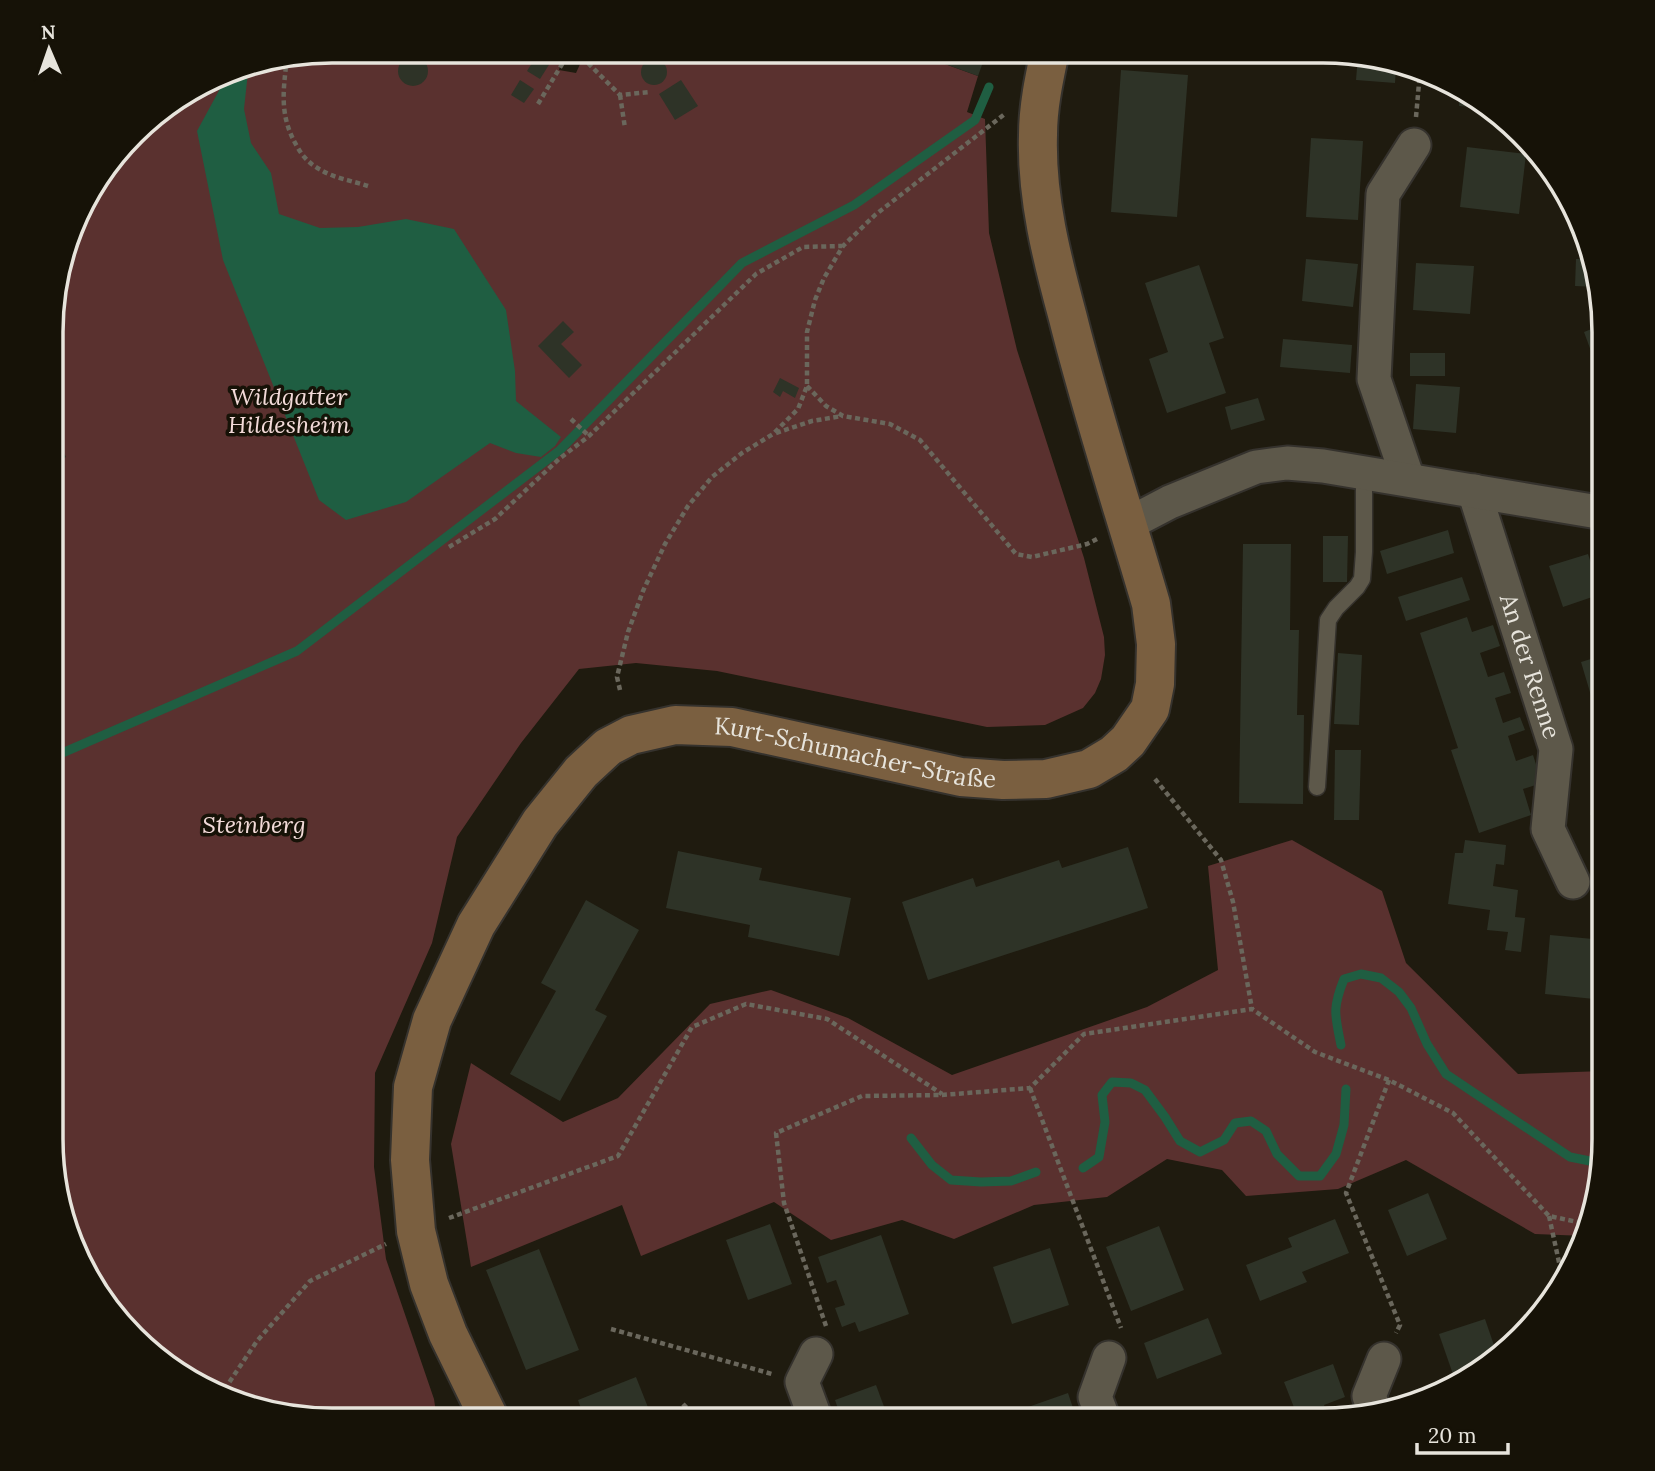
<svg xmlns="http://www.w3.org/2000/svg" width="1655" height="1471" font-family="Lora,serif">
	<rect width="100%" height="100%" fill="#1f1b0f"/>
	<g fill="#5a312f">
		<path d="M 332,51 L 563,51 L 559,70 L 576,73 L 586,51 L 909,51 L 978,76 L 967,112 L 985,119 L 989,233 L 1017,350 L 1084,558 L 1104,637 L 1105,655 L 1101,679 L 1095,693 L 1083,708 L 1045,725 L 987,727 L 717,671 L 636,663 L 579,669 L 521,743 L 457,837 L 432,943 L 375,1073 L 374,1167 L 386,1259 L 434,1399 L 437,1420 L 332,1420 L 224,1399 L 121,1325 L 72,1246 L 51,1157 L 56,278 L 88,192 L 147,120 L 241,66 Z"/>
		<path d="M 1292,840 L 1382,891 L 1406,963 L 1518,1074 L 1604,1071 L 1604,1139 L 1585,1236 L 1535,1234 L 1406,1160 L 1338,1189 L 1246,1196 L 1222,1170 L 1167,1159 L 1107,1197 L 1034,1205 L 954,1239 L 902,1220 L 831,1240 L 774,1202 L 641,1256 L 622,1205 L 471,1267 L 451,1144 L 471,1063 L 563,1122 L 618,1098 L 710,1004 L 771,990 L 848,1018 L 952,1075 L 1147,1007 L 1218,970 L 1208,866 Z"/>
	</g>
	<g fill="#1f5e42">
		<path d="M 240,66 L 248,72 L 244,109 L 251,143 L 271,173 L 279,214 L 320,228 L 358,227 L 406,219 L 454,229 L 506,310 L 515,371 L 516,401 L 561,437 L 555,446 L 541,457 L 516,453 L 490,443 L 406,502 L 346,520 L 319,500 L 223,260 L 197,131 L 228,74 Z"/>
		<path d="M 94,1281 L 110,1288 L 121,1318 L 119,1322 Z"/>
	</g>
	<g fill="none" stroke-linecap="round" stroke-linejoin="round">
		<g stroke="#1f5e42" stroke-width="9">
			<path d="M 53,757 L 297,651 L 560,450 L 742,263 L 854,205 L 975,120 L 989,87"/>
			<path d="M 1341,1045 C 1335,1015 1332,1009 1344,979 L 1361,974 L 1381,978 L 1399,992 L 1411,1008 L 1427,1044 L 1446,1074 L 1570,1157 L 1600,1163"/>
			<path d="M 911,1138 L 932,1165 L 951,1180 L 981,1182 L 1011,1181 L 1036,1172"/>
			<path d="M 1083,1168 L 1099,1157 L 1105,1122 L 1102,1095 L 1112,1082 L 1131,1083 L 1145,1090 L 1165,1117 L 1180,1141 L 1200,1152 L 1224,1140 L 1235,1123 L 1251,1121 L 1266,1131 L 1277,1154 L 1299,1176 L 1320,1176 L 1336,1154 L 1344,1125 L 1346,1089"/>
		</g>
	</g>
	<g fill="#2e3327">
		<path d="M 910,51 L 987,51 L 978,76 Z"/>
		<path d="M 539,52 L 552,60 L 540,79 L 527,71 Z"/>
		<path d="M 1358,56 L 1396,66 L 1395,83 L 1356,80 Z"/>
		<circle cx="413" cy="71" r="15"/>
		<circle cx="654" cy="72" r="13"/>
		<path d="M 1121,70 L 1188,75 L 1177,217 L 1111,212 Z"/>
		<path d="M 520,80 L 534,89 L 524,103 L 511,95 Z"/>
		<path d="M 681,80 L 698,106 L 675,120 L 659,94 Z"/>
		<path d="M 1460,90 L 1484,108 L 1459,106 Z"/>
		<path d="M 1311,138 L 1363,141 L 1358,220 L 1306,217 Z"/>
		<path d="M 1467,147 L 1526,154 L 1519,214 L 1460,207 Z"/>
		<path d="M 1306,259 L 1358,264 L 1353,307 L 1302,301 Z"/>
		<path d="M 1576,259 L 1591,259 L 1597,287 L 1575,286 Z"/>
		<path d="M 1416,263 L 1474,266 L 1470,314 L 1413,310 Z"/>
		<path d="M 1199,265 L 1224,338 L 1209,343 L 1226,393 L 1167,413 L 1149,359 L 1168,352 L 1145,283 Z"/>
		<path d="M 563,321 L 574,332 L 561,344 L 582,365 L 569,378 L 538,346 Z"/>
		<path d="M 1604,324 L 1604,371 L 1599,373 L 1584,332 Z"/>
		<path d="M 1283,339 L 1352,345 L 1350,373 L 1280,367 Z"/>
		<rect x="1410" y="353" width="35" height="23"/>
		<path d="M 780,378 L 799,388 L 795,398 L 783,391 L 780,397 L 773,392 Z"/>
		<path d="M 1416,384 L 1460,387 L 1456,433 L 1413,429 Z"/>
		<path d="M 1258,398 L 1265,420 L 1231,430 L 1225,407 Z"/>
		<path d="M 55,435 L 66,457 L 55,463 Z"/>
		<path d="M 1448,530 L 1454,553 L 1387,574 L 1380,551 Z"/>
		<path d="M 1323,536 L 1348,536 L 1347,582 L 1323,582 Z"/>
		<path d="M 1243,544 L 1291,544 L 1290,630 L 1299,630 L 1297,715 L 1304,715 L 1303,804 L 1239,803 Z"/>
		<path d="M 1588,554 L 1601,594 L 1563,607 L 1549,566 Z"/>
		<path d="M 1462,577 L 1470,600 L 1406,621 L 1398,597 Z"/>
		<path d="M 1467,617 L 1472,632 L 1493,625 L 1500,646 L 1480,653 L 1488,677 L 1504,672 L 1511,693 L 1495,698 L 1503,723 L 1520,717 L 1525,730 L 1508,736 L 1516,761 L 1533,755 L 1542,783 L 1523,789 L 1531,815 L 1479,833 L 1451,750 L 1458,748 L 1420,633 Z"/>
		<path d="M 1338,653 L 1362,655 L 1359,725 L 1334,724 Z"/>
		<path d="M 1604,655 L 1604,706 L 1595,709 L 1581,662 Z"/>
		<path d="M 1335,750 L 1361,750 L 1359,820 L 1334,820 Z"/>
		<path d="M 1598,751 L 1604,752 L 1604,816 L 1590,815 Z"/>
		<path d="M 1465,840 L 1506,845 L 1504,865 L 1496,864 L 1493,886 L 1518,890 L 1515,917 L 1525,918 L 1521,952 L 1505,950 L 1508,932 L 1487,930 L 1490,910 L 1448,904 L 1455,853 L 1463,853 Z"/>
		<path d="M 1128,847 L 1148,908 L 928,980 L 902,902 L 973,878 L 976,887 L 1059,860 L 1062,868 Z"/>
		<path d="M 678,851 L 762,868 L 759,880 L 851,898 L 839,956 L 748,937 L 750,925 L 666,908 Z"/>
		<path d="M 586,900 L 639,930 L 595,1010 L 607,1016 L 560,1101 L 510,1074 L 556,991 L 541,983 Z"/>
		<path d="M 1550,935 L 1604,940 L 1604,1000 L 1545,994 Z"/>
		<path d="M 1428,1193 L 1447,1239 L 1407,1256 L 1388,1210 Z"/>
		<path d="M 1335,1219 L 1349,1253 L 1302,1272 L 1307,1282 L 1260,1301 L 1246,1265 L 1292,1247 L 1288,1238 Z"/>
		<path d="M 770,1224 L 792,1284 L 748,1300 L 726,1240 Z"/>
		<path d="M 1159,1226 L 1184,1290 L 1131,1311 L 1106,1247 Z"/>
		<path d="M 881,1235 L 909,1314 L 859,1332 L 855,1322 L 842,1327 L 835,1308 L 845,1305 L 836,1280 L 827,1283 L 818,1257 Z"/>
		<path d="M 1050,1248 L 1069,1305 L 1012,1324 L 993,1267 Z"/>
		<path d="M 539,1249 L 579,1350 L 526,1370 L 486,1270 Z"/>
		<path d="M 1208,1318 L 1222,1354 L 1157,1379 L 1144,1343 Z"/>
		<path d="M 1485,1319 L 1498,1357 L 1456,1383 L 1439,1334 Z"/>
		<path d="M 1333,1364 L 1345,1397 L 1324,1405 L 1329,1418 L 1353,1410 L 1356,1416 L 1341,1420 L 1280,1420 L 1279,1416 L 1295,1410 L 1284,1382 Z"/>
		<path d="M 636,1377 L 653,1420 L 585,1420 L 578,1400 Z"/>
		<path d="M 876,1385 L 889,1420 L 842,1420 L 835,1400 Z"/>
		<path d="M 1068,1393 L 1077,1420 L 1010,1420 L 1008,1414 Z"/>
	</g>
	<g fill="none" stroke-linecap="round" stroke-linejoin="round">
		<g stroke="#35322d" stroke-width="19">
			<path id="lane" d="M 1317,787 L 1328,620 L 1336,608 L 1357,587 L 1362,579 L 1364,552 L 1364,472"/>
		</g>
		<g stroke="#35322d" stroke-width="37">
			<g id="street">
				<path d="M 1408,479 L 1374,379 L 1383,194 L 1414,145"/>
				<path id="s1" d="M 1474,491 L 1556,749 L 1548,829 L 1573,882"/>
				<path d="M 1128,524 L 1170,502 L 1256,467 L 1287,463 L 1323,466 L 1604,513"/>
				<path d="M 1375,1412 L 1369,1396 L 1384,1359"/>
				<path d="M 816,1420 L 802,1382 L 816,1354"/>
				<path d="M 1104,1420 L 1095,1397 L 1109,1358"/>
			</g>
		</g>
		<g stroke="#35322d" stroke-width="42">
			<g id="secondary">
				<path id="s2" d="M 490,1420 L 448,1334 L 429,1284 L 416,1231 L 410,1160 L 413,1087 L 432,1020 L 476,925 L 540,823 L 581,772 L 608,747 L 631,735 L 675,725 L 732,727 L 961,777 L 1003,780 L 1046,779 L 1089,769 L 1114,754 L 1128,741 L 1150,709 L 1155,684 L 1156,644 L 1151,604 C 1123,508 1092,414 1068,318 C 1052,259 1036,197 1038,135 C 1038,107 1044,79 1050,51"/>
			</g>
		</g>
		<g stroke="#6a675c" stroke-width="4.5" stroke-dasharray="5 3.5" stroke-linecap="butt">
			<path d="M 576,51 L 620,95 L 650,92"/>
			<path d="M 287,58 C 283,92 279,117 298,148 C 303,157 311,165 321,170 C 334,178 353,181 368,186"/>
			<path d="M 620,95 L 625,128"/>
			<path d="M 538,104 L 570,51"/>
			<path d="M 1416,117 L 1420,72"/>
			<path d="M 807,386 L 826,406 L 843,416 L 890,424 L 920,440 L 1016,554 L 1032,557 L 1087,544 L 1097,539"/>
			<path d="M 571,419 L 589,436"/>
			<path d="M 776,433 L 812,421 L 842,416"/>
			<path d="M 449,547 L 495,519 L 559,459 L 589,436 L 756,274 L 803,247 L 842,246"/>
			<path d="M 620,690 L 617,677 L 628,632 L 643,591 L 665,544 L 688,506 L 712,477 L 742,453 L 773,434 L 798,409 L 807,386 L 807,332 L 815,300 L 824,278 L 843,246 L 875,215 L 1006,113"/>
			<path d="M 1155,779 L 1221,860 L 1233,902 L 1252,1009"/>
			<path d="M 1595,901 L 1604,908"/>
			<path d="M 1389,1080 L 1346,1193 L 1400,1325 L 1396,1333"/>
			<path d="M 1030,1088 L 1121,1328"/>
			<path d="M 1549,1216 L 1562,1276"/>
			<path d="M 449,1218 L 618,1156 L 692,1027 L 746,1004 L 827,1019 L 942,1094"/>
			<path d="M 826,1326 L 784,1203 L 776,1133 L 862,1096 L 942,1095 L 1030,1088 L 1084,1034 L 1252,1009 L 1315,1052 L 1389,1080 L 1453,1113 L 1549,1216 L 1587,1224"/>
			<path d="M 611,1329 L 772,1374"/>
			<path d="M 220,1396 L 257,1341 L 310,1281 L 386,1244"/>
			<path d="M 683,1404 L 698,1420"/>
		</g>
		<use href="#lane" stroke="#5d584a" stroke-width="16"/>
		<use href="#street" stroke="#5d584a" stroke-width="33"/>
		<use href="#secondary" stroke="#7a5f40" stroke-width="38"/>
	</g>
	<g text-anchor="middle" stroke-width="7" stroke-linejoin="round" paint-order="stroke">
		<g font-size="24" font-style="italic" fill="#f2dad8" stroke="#161207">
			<text x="289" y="405">Wildgatter<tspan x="289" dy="28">Hildesheim</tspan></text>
			<text x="254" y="833">Steinberg</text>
		</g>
		<g font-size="24" fill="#e7e4dc" stroke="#161207">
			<text dy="8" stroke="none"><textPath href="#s1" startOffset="184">An der Renne</textPath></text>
			<text dy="8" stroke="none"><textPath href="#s2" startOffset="999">Kurt-Schumacher-Straße</textPath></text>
		</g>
	</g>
	<path d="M0 0H1655V1471H0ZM332 63H1323A269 269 0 0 1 1592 332V1139A269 269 0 0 1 1323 1408H332A269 269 0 0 1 63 1139V332A269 269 0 0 1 332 63Z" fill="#161207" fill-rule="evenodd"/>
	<path fill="none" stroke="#e7e4dc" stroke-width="3.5" d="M332 63H1323A269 269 0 0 1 1592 332V1139A269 269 0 0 1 1323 1408H332A269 269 0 0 1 63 1139V332A269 269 0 0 1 332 63Z"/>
	<g transform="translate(49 49) rotate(358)" stroke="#161207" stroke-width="5" paint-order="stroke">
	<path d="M0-5L12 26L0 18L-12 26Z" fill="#e7e4dc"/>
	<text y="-10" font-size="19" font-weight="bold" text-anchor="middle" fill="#e7e4dc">N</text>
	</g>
	<path d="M1417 1443v10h91v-10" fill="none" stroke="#e7e4dc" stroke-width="3.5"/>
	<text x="1428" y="1443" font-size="21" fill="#e7e4dc" stroke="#161207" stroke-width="5" paint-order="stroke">20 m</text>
</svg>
